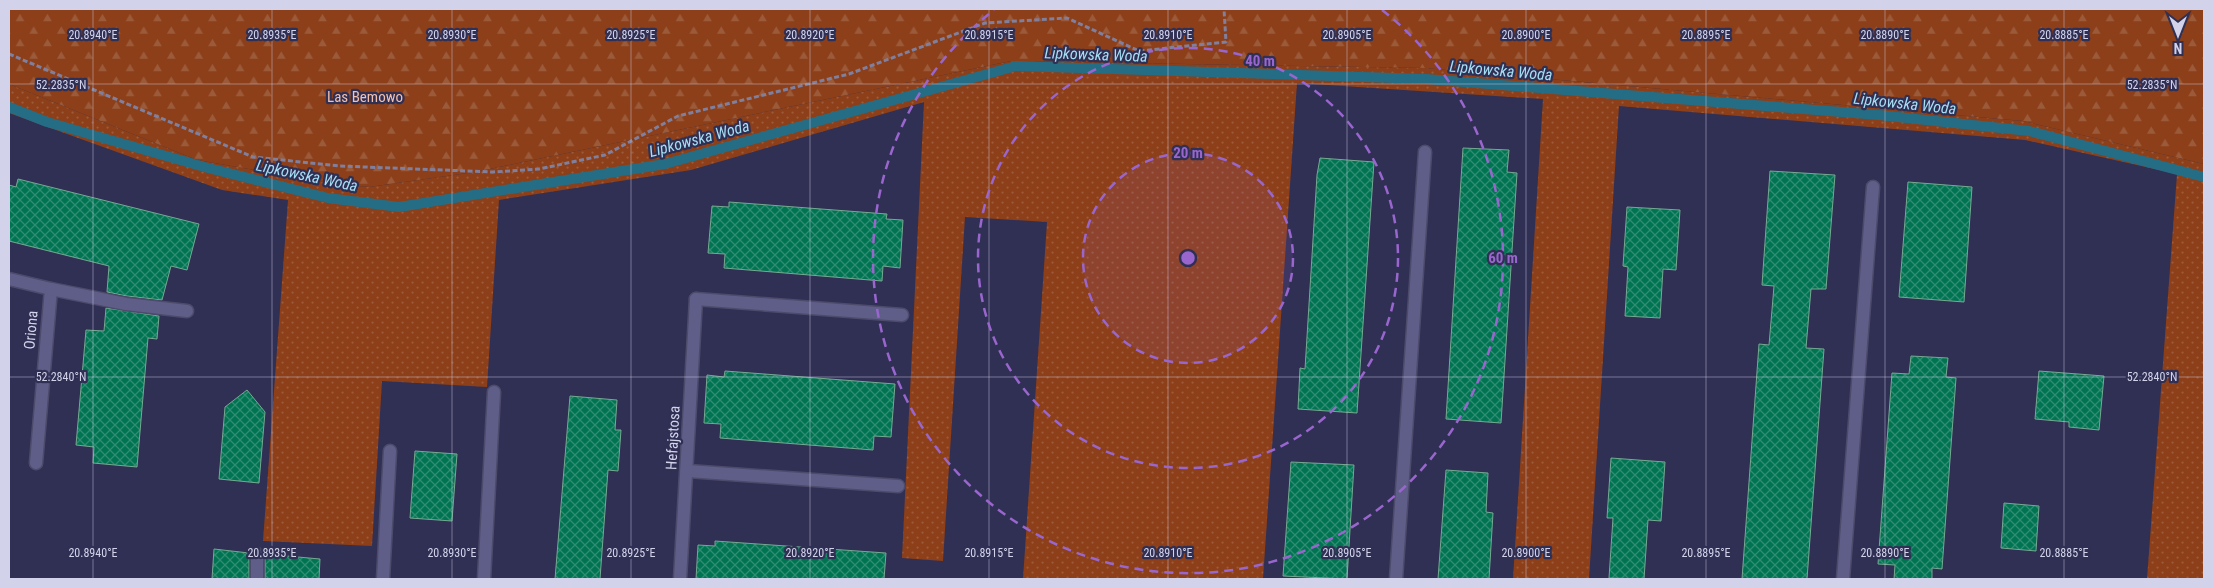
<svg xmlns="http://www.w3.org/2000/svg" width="2213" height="588" font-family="'Roboto Condensed',sans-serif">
	<defs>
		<pattern id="grass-dots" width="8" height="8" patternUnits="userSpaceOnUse" patternTransform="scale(1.25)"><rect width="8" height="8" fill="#8c3f18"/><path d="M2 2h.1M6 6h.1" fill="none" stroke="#9b5a3a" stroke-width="1.8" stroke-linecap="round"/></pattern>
		<pattern id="forest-firs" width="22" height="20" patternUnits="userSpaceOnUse" patternTransform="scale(1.25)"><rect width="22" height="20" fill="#8c3f18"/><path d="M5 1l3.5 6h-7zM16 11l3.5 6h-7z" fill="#9b5a3a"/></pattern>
		<pattern id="building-cross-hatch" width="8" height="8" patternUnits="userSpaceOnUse" patternTransform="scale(1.25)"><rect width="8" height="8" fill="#007451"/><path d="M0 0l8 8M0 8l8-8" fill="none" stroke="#308d73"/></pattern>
	</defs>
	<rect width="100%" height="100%" fill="#302f54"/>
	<path fill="url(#grass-dots)" d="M 1011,61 L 1425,68 L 2023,121 L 2204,164 L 2204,579 L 2147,579 L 2177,174 L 2025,140 L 1619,106 L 1589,579 L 1513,579 L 1543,99 L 1297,83 L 1263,579 L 1023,579 L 1047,222 L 965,217 L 943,561 L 902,558 L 924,102 L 691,170 L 499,200 L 487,387 L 382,381 L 372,546 L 263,541 L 288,200 L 222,190 L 9,113 L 9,84 L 197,160 L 328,183 L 369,187 L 475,172 Z"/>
	<path fill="url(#forest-firs)" d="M 9,9 L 2204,9 L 2204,164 L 2023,121 L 1425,68 L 1011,61 L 475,172 L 369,187 L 328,183 L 197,160 L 9,84 Z"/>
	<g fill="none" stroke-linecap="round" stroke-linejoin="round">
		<path stroke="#256d85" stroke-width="10" d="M 9,107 L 47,122 L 208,168 L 328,198 L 399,207 L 665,164 L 1016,66 L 1426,79 L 1879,115 L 2029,131 L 2204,177"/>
	</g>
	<g fill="url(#building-cross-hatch)" stroke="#75a991">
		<path d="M 1463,148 L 1509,150 L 1507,172 L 1517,173 L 1501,423 L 1446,419 Z"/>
		<path d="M 1320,158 L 1374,162 L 1357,413 L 1298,409 L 1300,368 L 1305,369 L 1317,175 Z"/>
		<path d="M 1770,171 L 1835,175 L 1826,289 L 1811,289 L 1806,348 L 1824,349 L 1807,579 L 1742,579 L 1759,344 L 1769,345 L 1774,286 L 1762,285 Z"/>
		<path d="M 18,179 L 199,224 L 187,270 L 171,266 L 162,300 L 127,296 L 107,292 L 109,266 L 9,241 L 9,185 L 16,187 Z"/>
		<path d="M 1908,182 L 1972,187 L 1964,302 L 1899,297 Z"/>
		<path d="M 729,202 L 887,214 L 886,219 L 903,220 L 900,268 L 883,266 L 882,281 L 724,268 L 725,254 L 708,253 L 712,206 L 729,207 Z"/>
		<path d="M 1627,207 L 1680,210 L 1676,270 L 1663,269 L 1660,318 L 1625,316 L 1628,267 L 1623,266 Z"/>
		<path d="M 106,308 L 159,316 L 157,339 L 148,338 L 137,467 L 93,463 L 94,447 L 76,445 L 86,330 L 104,331 Z"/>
		<path d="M 1911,356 L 1948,358 L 1946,377 L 1956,378 L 1942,569 L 1932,568 L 1932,579 L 1894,579 L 1895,565 L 1878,564 L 1892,373 L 1909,374 Z"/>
		<path d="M 725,371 L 895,384 L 891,437 L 874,436 L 873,450 L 720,438 L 721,424 L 704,423 L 707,375 L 724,377 Z"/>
		<path d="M 2039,371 L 2104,376 L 2099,430 L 2069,427 L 2069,422 L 2035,419 Z"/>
		<path d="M 247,390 L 265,412 L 259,483 L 219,479 L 225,407 Z"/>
		<path d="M 570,396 L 617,400 L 615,430 L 621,430 L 618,471 L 608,470 L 600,579 L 555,579 Z"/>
		<path d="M 415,451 L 457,454 L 452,521 L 410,518 Z"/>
		<path d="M 1611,458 L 1665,462 L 1661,521 L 1648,520 L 1644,579 L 1609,578 L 1613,518 L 1607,518 Z"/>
		<path d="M 1291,462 L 1354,465 L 1347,579 L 1283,576 Z"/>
		<path d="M 1446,470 L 1488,473 L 1486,512 L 1493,513 L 1489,579 L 1438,579 Z"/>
		<path d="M 2004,503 L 2039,506 L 2036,551 L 2001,548 Z"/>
		<path d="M 715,541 L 886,553 L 884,579 L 696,579 L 698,545 L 715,546 Z"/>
		<path d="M 214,549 L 249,553 L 249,579 L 212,579 Z"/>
		<path d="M 265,554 L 320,559 L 319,579 L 265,579 Z"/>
	</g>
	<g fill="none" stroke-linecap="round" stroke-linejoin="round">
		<g stroke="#4d4b6b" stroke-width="15">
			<g id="lane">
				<path d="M 696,299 L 902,315"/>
				<path d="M 688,471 L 898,486"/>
				<path d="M 257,554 L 257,579"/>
				<path d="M 383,579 L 390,451"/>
				<path d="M 484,579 L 494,392"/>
				<path d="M 1396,579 L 1425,152"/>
				<path d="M 1843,579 L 1873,187"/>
			</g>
		</g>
		<g stroke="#4d4b6b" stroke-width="15">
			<g id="street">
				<path d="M 9,279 L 51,289 L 36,463"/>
				<path d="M 51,289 L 126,304 L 187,311"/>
				<path d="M 680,579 L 696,299"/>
			</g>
		</g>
		<path stroke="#80809e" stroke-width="3" stroke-dasharray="5 2.5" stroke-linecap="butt" d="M 9,54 L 253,157 L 340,166 L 493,172 L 539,169 L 605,155 L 678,116 L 849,74 L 985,23 L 1067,18 L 1139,51 L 1226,42 L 1224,9"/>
		<use href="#lane" stroke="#5f5e88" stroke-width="12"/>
		<use href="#street" stroke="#5f5e88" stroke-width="12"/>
	</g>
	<path fill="none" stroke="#d2d3ea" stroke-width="1" stroke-opacity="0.45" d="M 93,9 L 93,579M 272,9 L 272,579M 452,9 L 452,579M 631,9 L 631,579M 810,9 L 810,579M 989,9 L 989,579M 1168,9 L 1168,579M 1347,9 L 1347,579M 1526,9 L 1526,579M 1706,9 L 1706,579M 1885,9 L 1885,579M 2064,9 L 2064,579M 9,84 L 2204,84M 9,377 L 2204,377"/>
	<circle cx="1188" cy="258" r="105" fill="#9966ce" fill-opacity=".12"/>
	<g fill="none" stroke="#9966ce" stroke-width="2.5" stroke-dasharray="9 6">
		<circle cx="1188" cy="258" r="105"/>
		<circle cx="1188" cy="258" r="210"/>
		<path d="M1382 10A315 315 0 1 1 994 10"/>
	</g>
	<g text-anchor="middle" stroke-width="4.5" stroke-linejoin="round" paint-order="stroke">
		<g font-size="15" fill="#f3c1ac" stroke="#302f54">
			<text x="365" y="102">Las Bemowo</text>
		</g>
		<g font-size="15" fill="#d2d3ea" stroke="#302f54">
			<text transform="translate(31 330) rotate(-85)" y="5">Oriona</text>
			<text transform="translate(673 438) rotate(-87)" y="5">Hefajstosa</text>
		</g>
		<g font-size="16" font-style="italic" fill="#a6def4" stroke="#302f54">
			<text transform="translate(1096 54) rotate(2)" y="6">Lipkowska Woda</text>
			<text transform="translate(1501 70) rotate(5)" y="6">Lipkowska Woda</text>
			<text transform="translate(1905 103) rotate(6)" y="6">Lipkowska Woda</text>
			<text transform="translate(699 138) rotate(-15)" y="6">Lipkowska Woda</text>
			<text transform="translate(307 175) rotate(12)" y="6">Lipkowska Woda</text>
		</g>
	</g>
	<g font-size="12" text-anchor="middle" fill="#d2d3ea" stroke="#302f54" stroke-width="4.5" stroke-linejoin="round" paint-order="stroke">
		<text x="93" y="39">20.8940°E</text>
		<text x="272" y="39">20.8935°E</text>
		<text x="452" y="39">20.8930°E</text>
		<text x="631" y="39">20.8925°E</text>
		<text x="810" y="39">20.8920°E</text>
		<text x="989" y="39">20.8915°E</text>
		<text x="1168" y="39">20.8910°E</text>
		<text x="1347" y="39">20.8905°E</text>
		<text x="1526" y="39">20.8900°E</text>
		<text x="1706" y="39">20.8895°E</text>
		<text x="1885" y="39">20.8890°E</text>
		<text x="2064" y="39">20.8885°E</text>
		<text x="2152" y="89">52.2835°N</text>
		<text x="61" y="89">52.2835°N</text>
		<text x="2152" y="381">52.2840°N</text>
		<text x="61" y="381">52.2840°N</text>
		<text x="93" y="557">20.8940°E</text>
		<text x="272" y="557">20.8935°E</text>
		<text x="452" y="557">20.8930°E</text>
		<text x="631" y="557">20.8925°E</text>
		<text x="810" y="557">20.8920°E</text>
		<text x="989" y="557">20.8915°E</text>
		<text x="1168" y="557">20.8910°E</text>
		<text x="1347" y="557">20.8905°E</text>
		<text x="1526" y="557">20.8900°E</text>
		<text x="1706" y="557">20.8895°E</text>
		<text x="1885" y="557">20.8890°E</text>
		<text x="2064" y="557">20.8885°E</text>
	</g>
	<circle cx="1188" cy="258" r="8" fill="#9966ce" stroke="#302f54" stroke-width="2.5"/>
	<g font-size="15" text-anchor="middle" font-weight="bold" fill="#9966ce" stroke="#302f54" stroke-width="4.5" stroke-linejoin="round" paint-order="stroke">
		<text x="1260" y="66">40 m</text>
		<text x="1188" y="158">20 m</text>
		<text x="1503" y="263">60 m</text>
	</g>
	<rect width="2213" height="588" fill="none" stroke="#d2d3ea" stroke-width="20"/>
	<g transform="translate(2178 35) rotate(180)" stroke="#302f54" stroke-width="4" paint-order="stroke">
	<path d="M0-4L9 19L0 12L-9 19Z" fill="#d2d3ea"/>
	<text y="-8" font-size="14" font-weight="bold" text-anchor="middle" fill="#d2d3ea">N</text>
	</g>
</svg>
